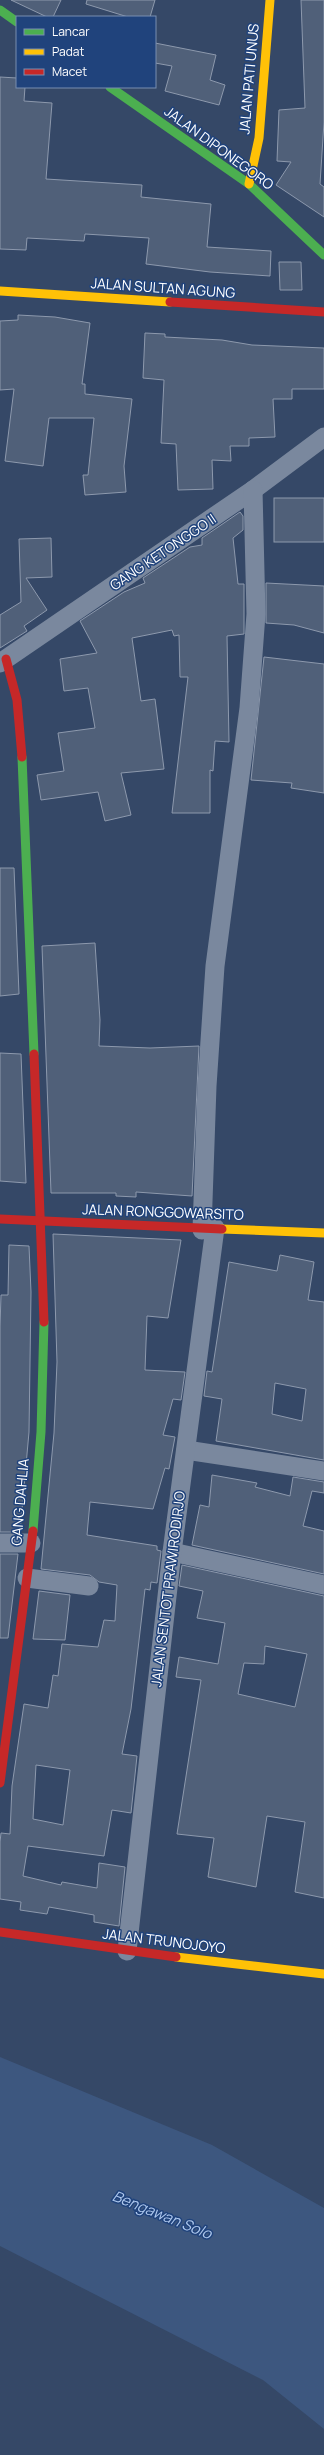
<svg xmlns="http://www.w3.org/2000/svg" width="324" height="2455" font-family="Manrope,sans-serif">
	<rect width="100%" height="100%" fill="#354867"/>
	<path fill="#3d577f" d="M 0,2057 L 212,2145 L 324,2208 L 324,2429 L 263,2380 L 0,2246 Z"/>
	<g fill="#506079" stroke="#8d99ad" fill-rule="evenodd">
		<path d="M 11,0 L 61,0 L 53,17 L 47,17 Z"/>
		<path d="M 87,0 L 155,0 L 150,17 L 128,17 L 86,4 Z"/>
		<path d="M 301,0 L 324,0 L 324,122 L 320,184 L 324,187 L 324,217 L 276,185 L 291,162 L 277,161 L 279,110 L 305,108 Z"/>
		<path d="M 155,43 L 216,55 L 210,80 L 225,85 L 219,105 L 165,91 L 172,66 L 155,63 Z"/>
		<path d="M 0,77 L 17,78 L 17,87 L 25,87 L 24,101 L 52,103 L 46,179 L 142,185 L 141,197 L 211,204 L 207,247 L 271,251 L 270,276 L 210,272 L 146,264 L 149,238 L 85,234 L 84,241 L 27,238 L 26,250 L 0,249 Z"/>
		<path d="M 279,262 L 301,262 L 302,290 L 280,290 Z"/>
		<path d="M 18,315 L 55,317 L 90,323 L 82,384 L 85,384 L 85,394 L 132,399 L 124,466 L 126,492 L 85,495 L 83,475 L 88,475 L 94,418 L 49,418 L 43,466 L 5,461 L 14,389 L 0,390 L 0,321 L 18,320 Z"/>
		<path d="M 145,333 L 165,334 L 165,337 L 222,340 L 252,345 L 324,348 L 324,389 L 292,389 L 292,399 L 273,399 L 275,437 L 249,438 L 249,446 L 230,446 L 231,461 L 212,460 L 213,489 L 178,490 L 176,444 L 161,443 L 164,380 L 143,378 Z"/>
		<rect x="274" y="498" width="50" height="44"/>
		<path d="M 240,512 L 243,516 L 243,530 L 233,538 L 238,584 L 244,584 L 244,634 L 227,636 L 229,742 L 215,741 L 213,771 L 210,770 L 210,813 L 172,813 L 188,677 L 180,677 L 179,635 L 174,636 L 172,630 L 132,638 L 141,701 L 155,699 L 164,769 L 121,773 L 131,815 L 105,821 L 98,792 L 41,800 L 37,775 L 64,771 L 58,733 L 95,728 L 88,688 L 64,691 L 60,659 L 97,653 L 80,621 L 124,592 L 145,583 L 143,578 L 190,547 L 202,545 L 202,538 Z"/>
		<path d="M 51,538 L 52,577 L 26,578 L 47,610 L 24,626 L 27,631 L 0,648 L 0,615 L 21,602 L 19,539 Z"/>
		<path d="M 266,583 L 324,586 L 324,633 L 294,625 L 266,623 Z"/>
		<path d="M 264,657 L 324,664 L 324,793 L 291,788 L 292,783 L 251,780 Z"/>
		<path d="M 0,868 L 14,868 L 19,994 L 0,996 Z"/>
		<path d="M 95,943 L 100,1020 L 99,1046 L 150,1048 L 199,1046 L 192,1196 L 136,1192 L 136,1197 L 116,1196 L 116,1193 L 51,1193 L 42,946 Z"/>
		<path d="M 0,1053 L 21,1054 L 26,1183 L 0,1181 Z"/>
		<path d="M 53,1234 L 181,1240 L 168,1318 L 147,1316 L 145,1370 L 185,1372 L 181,1400 L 173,1399 L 163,1435 L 175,1437 L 169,1469 L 165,1468 L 153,1509 L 90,1502 L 87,1535 L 157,1546 L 157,1550 L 161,1551 L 157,1583 L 151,1582 L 150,1590 L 145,1589 L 131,1709 L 122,1754 L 137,1756 L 131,1813 L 112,1810 L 104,1856 L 28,1846 L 23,1876 L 61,1885 L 62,1882 L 97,1888 L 99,1863 L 125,1867 L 119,1926 L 94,1922 L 94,1915 L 49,1907 L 47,1914 L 20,1910 L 21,1902 L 0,1899 L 0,1842 L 1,1833 L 10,1834 L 12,1786 L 24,1704 L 48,1708 L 53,1675 L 58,1676 L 62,1644 L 98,1647 L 104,1620 L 115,1621 L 117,1585 L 99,1582 L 90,1575 L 41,1569 L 54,1433 L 57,1362 ZM 36,1765 L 70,1770 L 63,1825 L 33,1819 Z"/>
		<path d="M 9,1245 L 29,1246 L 31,1292 L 29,1432 L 20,1532 L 0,1532 L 0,1327 L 1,1295 L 8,1295 Z"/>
		<path d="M 280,1255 L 314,1262 L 308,1300 L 324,1302 L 324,1460 L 216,1441 L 222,1399 L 204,1396 L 207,1371 L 212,1372 L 229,1262 L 277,1271 ZM 275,1383 L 306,1389 L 302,1421 L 272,1414 Z"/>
		<path d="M 212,1475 L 257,1483 L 255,1487 L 290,1496 L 293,1477 L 324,1482 L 324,1493 L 312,1491 L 303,1526 L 324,1531 L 324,1574 L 192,1545 L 200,1505 L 209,1507 Z"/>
		<path d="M 0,1554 L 18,1554 L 8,1638 L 0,1638 Z"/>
		<path d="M 182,1565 L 324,1596 L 324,1898 L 295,1892 L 305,1822 L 267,1816 L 256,1887 L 208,1877 L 214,1838 L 177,1834 L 201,1680 L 176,1677 L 179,1657 L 218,1664 L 225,1623 L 197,1618 L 203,1591 L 179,1586 ZM 265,1646 L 307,1654 L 295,1707 L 238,1694 L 244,1663 L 264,1664 Z"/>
		<path d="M 39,1591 L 70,1595 L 65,1640 L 33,1639 Z"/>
	</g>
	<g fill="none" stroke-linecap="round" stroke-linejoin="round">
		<g stroke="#7a889e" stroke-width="19">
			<path d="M 0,663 L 253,490 L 324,437"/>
			<path d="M 202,1230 L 207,1086 L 215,966 L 249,708 L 256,614 L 253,490"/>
			<path d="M 186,1450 L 324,1471"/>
			<path d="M 0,1543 L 31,1543"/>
			<path d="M 172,1552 L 324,1585"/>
			<path d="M 27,1578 L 89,1586"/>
			<path d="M 127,1951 L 172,1552 L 215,1228"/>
		</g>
		<g stroke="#4caf50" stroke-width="9">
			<path d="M 0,10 L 17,22"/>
			<path d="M 110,87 L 249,184 L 324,255"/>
			<path d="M 22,757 L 34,1054"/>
			<path d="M 33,1531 L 41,1432 L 44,1322"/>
		</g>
		<g stroke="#ffc107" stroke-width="9">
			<path d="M 249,184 L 259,138 L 270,0"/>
			<path d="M 0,291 L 170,302"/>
			<path d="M 222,1229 L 324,1233"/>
			<path d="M 176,1957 L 324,1974"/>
		</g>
		<g stroke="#c62828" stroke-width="9">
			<path d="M 170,302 L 324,312"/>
			<path d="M 6,659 L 17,700 L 22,757"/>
			<path d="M 34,1054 L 44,1322"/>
			<path d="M 0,1219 L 222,1229"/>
			<path d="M 0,1783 L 33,1531"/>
			<path d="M 0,1932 L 176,1957"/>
		</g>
	</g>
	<g text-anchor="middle" stroke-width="3" stroke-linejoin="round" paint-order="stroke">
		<g font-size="14" fill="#fff" stroke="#20437c">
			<text transform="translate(249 79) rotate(-85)" y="5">JALAN PATI UNUS</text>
			<text transform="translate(219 148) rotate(36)" y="5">JALAN DIPONEGORO</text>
			<text transform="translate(163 288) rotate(4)" y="5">JALAN SULTAN AGUNG</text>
			<text transform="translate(163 552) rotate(-34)" y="5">GANG KETONGGO II</text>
			<text transform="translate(163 1212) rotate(2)" y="5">JALAN RONGGOWARSITO</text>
			<text transform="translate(20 1502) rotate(-85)" y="5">GANG DAHLIA</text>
			<text transform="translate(168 1589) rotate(-83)" y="5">JALAN SENTOT PRAWIRODIRJO</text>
			<text transform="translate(164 1941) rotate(7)" y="5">JALAN TRUNOJOYO</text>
		</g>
		<g font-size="15" font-style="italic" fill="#aec8ee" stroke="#20437c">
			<text transform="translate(162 2215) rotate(22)" y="5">Bengawan Solo</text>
		</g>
	</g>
	<rect x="16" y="16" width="140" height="72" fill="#20437c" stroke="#798eb0"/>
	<rect x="24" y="29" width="20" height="6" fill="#4caf50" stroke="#798eb0"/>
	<text x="52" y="36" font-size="12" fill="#ffffff">Lancar</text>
	<rect x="24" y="49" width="20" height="6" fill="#ffc107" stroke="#798eb0"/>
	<text x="52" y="56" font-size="12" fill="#ffffff">Padat</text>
	<rect x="24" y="69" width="20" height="6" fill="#c62828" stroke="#798eb0"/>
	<text x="52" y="76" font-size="12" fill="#ffffff">Macet</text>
</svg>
